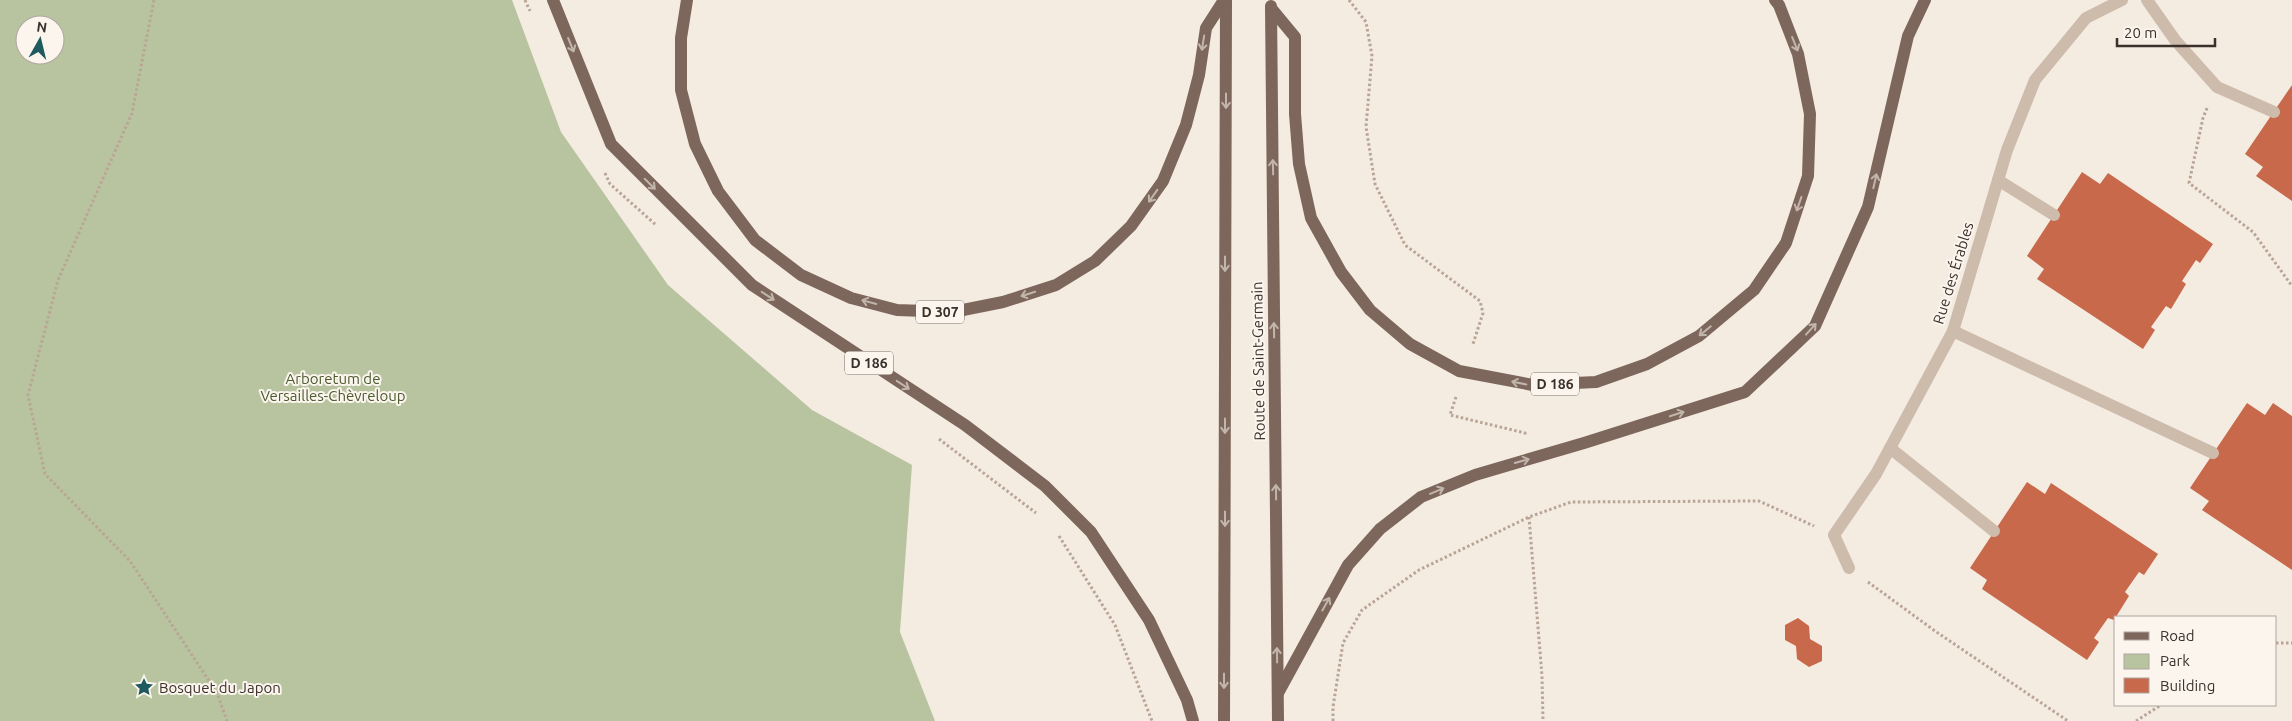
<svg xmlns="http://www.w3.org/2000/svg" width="2292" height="721" font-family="Ubuntu,sans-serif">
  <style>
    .green { fill: #b8c4a0; fill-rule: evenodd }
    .building { fill: #c8694b }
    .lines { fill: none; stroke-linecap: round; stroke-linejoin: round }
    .path { stroke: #b9a596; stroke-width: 3; stroke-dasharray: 2.5 2.5; stroke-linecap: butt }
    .street { stroke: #cdbbac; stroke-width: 12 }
    .primary { stroke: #7d675c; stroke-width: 12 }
    .oneway { stroke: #c2b5ac }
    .labels { text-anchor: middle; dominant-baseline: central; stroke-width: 4; stroke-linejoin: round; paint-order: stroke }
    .shield { fill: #fbf5ee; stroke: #756b66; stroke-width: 1 }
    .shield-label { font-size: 14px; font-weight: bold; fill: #3b302b }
    .street-label { font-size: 15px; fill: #3b302b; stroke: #fbf5ee }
    .park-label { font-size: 15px; fill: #4a5a2e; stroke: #fbf5ee }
    .poi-label { font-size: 15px; fill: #3b302b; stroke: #fbf5ee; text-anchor: start }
  </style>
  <rect width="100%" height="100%" fill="#f4ebe1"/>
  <!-- green -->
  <path class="green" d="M0 0H512L561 132 668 285 812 410 912 465 900 632 935 721H0ZM25 25H55V55H25Z"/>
  <!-- building -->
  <g class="building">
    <polygon points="2292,85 2292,201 2256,176 2263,167 2245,154"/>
    <polygon points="2082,172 2100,184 2108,173 2213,244 2200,263 2196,260 2182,281 2186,284 2171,309 2166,306 2151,327 2155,330 2143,349 2037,279 2044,269 2027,256"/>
    <polygon points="2247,403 2265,415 2273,403 2292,416 2292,570 2202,510 2209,501 2190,488"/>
    <polygon points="2027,482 2045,494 2051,483 2158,554 2144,575 2139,572 2125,592 2129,596 2114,620 2108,618 2094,638 2099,642 2087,660 1982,589 1987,580 1970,568"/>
    <polygon points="1798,618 1809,626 1810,639 1822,646 1822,661 1809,667 1797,659 1796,646 1785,640 1785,625"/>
  </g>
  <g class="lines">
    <!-- path -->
    <g class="path">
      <polyline points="154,0 132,113 58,280 28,395 45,474 130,561 217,693 227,721"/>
      <polyline points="525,0 530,11"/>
      <polyline points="1349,0 1366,22 1372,56 1366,127 1375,184 1405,245 1480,301 1483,313 1473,344"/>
      <polyline points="2207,108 2203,118 2189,183 2253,232 2292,286"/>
      <polyline points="605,173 610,184 656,225"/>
      <polyline points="1456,397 1450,415 1525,433 1525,437"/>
      <polyline points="939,439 1036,513"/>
      <polyline points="1529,517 1542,676 1543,721"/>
      <polyline points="1059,536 1115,625 1152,721"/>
      <polyline points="1868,582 1935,631 2068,721"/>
      <polyline points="2276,643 2292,643"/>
      <polyline points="1333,721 1333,707 1343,643 1362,610 1419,570 1529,517 1571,502 1759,501 1814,526"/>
      <polyline points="2136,721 2161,705"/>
    </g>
    <!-- street -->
    <g class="street">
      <polyline points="2147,0 2175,40 2217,87 2274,112"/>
      <polyline points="1998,180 2054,215"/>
      <polyline points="1953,331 2213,453"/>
      <polyline points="1890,448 1994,531"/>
      <polyline points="1849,568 1834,535 1876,474 1953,331 2007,150 2035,80 2086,18 2122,0"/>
    </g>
    <!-- primary -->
    <g class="primary">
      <polyline points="553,0 611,144 752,285 965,425 1045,486 1091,532 1149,620 1187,700 1193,721"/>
      <polyline points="687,0 681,38 681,90 695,144 718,191 755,240 801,275 851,298 897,310 953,312 1003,302 1056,285 1095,261 1131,226 1163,181 1186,125 1199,75 1206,28 1224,0"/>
      <polyline points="1271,6 1278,721"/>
      <polyline points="1271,8 1295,37 1295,114 1299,164 1311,218 1341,272 1370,310 1410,344 1459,371 1533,385 1596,382 1647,364 1699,336 1754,290 1786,243 1808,176 1810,114 1798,54 1779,5 1775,0"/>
      <polyline points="1278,693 1348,565 1380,529 1421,497 1475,475 1584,443 1745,392 1815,326 1868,207 1908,36 1925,0"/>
      <polyline points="1224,721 1226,0"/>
    </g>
  </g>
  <!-- one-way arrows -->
  <defs><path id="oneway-shaft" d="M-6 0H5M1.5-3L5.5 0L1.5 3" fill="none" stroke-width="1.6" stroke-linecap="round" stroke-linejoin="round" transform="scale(1.25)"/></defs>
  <g class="oneway">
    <use href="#oneway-shaft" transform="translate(1203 43) rotate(99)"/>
    <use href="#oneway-shaft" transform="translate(1795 44) rotate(68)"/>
    <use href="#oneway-shaft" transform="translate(571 45) rotate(68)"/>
    <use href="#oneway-shaft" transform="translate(1226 101) rotate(90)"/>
    <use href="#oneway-shaft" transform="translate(1273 167) rotate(-91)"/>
    <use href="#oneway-shaft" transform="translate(1875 181) rotate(-77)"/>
    <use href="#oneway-shaft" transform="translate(650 184) rotate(45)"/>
    <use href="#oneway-shaft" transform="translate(1153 196) rotate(125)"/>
    <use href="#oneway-shaft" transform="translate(1799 204) rotate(109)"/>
    <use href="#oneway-shaft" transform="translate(1225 264) rotate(90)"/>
    <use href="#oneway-shaft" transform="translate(1028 294) rotate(162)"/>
    <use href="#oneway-shaft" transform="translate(768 296) rotate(33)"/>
    <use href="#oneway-shaft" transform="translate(869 302) rotate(-165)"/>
    <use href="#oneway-shaft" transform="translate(1811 329) rotate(-48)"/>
    <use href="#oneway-shaft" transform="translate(1274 330) rotate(-91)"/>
    <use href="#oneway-shaft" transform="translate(1705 331) rotate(141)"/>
    <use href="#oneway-shaft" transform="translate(1519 383) rotate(-169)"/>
    <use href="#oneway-shaft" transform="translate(903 385) rotate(33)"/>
    <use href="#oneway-shaft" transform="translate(1677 414) rotate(-18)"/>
    <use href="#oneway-shaft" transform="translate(1225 426) rotate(90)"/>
    <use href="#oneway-shaft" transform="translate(1522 461) rotate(-16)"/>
    <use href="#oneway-shaft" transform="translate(1437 491) rotate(-23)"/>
    <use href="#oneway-shaft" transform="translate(1276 492) rotate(-91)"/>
    <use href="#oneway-shaft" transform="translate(1225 519) rotate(90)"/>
    <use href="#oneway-shaft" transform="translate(1326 604) rotate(-61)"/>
    <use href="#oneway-shaft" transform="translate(1277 655) rotate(-91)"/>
    <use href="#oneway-shaft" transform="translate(1224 681) rotate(90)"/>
  </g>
  <!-- icons -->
  <defs>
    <g id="sight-bare" transform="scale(1.5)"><path d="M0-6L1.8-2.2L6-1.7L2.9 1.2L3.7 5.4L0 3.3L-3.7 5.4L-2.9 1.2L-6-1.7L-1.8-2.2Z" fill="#1f5a5e" stroke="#fbf5ee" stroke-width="2.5" paint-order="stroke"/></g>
  </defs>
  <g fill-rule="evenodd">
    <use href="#sight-bare" x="144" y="687"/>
  </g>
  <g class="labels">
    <!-- shield labels -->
    <g class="shield">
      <rect x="916" y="300.5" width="48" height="23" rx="4"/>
      <rect x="845" y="351.5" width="48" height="23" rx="4"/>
      <rect x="1531" y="372.5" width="48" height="23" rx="4"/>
    </g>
    <g class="shield-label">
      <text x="940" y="312">D 307</text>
      <text x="869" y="363">D 186</text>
      <text x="1555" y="384">D 186</text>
    </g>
    <!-- street labels -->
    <g class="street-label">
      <text transform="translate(1953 273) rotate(-73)">Rue des Érables</text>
      <text transform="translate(1258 361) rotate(-91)">Route de Saint-Germain</text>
    </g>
    <!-- park labels -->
    <g class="park-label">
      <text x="333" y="378">Arboretum de<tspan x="333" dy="17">Versailles-Chèvreloup</tspan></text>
    </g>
    <!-- poi labels -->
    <g class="poi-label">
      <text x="159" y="687">Bosquet du Japon</text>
    </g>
  </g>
  <!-- legend -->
  <rect x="2114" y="616" width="162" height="90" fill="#fbf5ee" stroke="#aea6a0"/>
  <rect x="2124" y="632" width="25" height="8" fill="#7d675c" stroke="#aea6a0"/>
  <text x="2160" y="641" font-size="15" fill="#3b302b">Road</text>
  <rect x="2124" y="654" width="25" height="15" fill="#b8c4a0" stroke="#aea6a0"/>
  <text x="2160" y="666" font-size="15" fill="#3b302b">Park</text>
  <rect x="2124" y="678" width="25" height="15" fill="#c8694b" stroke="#aea6a0"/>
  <text x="2160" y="691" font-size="15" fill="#3b302b">Building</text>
  <!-- north arrow -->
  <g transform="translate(40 40) rotate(8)"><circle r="24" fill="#fbf5ee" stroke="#aea6a0"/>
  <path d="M0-4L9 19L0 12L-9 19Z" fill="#1f5a5e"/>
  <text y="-8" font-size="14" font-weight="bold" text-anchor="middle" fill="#3b302b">N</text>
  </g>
  <!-- scale -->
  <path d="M2117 38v8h98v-8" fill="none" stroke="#3b302b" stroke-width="2.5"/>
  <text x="2124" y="38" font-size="15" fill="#3b302b" stroke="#fbf5ee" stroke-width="4" paint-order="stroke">20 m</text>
</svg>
